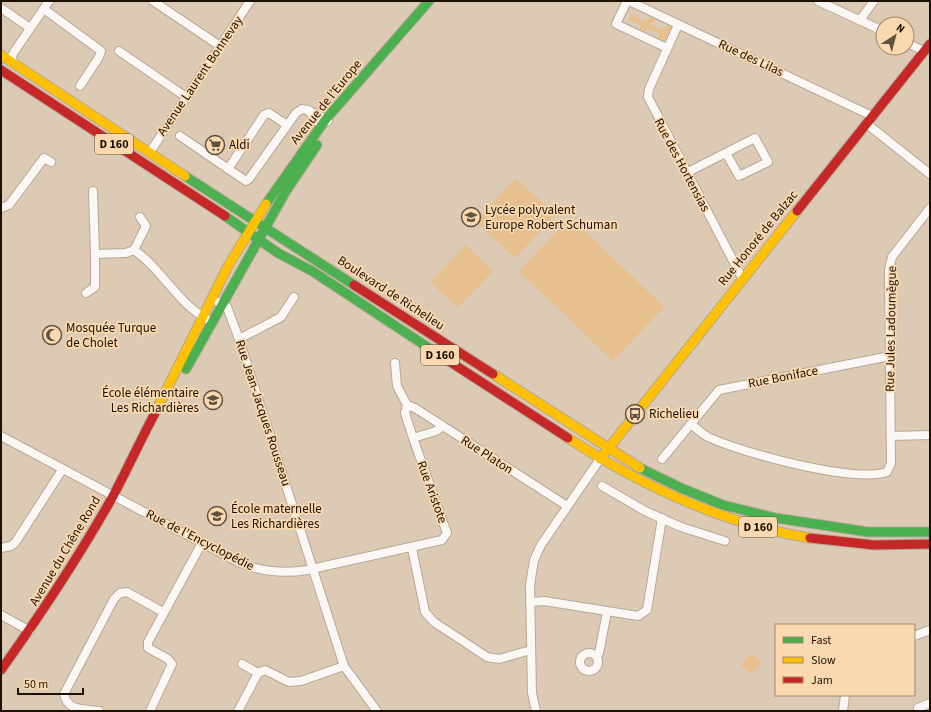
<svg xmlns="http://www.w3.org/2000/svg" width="931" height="712" font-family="'Source Sans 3',sans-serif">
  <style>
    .green { fill: #e7c090 }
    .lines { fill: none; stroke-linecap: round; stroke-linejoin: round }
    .street-casing { stroke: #b7a897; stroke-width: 10 }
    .fast-casing { stroke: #b7a897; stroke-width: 11 }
    .slow-casing { stroke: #b7a897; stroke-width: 11 }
    .jam-casing { stroke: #b7a897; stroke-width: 11 }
    .street { stroke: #faf7f4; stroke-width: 8 }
    .fast { stroke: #4caf50; stroke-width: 9 }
    .slow { stroke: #ffc107; stroke-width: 9 }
    .jam { stroke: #c62828; stroke-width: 9 }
    .labels { text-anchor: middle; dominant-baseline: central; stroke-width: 3.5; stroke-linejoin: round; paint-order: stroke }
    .shield { fill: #fad8b0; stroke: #5f4d37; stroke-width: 1 }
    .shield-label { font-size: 12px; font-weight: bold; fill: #1c1103 }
    .street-label { font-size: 13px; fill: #1c1103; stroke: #fad8b0 }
    .poi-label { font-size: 13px; fill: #1c1103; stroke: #fad8b0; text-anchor: start }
  </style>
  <rect width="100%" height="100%" fill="#dccab4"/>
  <!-- green -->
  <g class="green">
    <polygon points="630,14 644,21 651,17 656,20 650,24 661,29 668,25 672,27 664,43 655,39 661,35 648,29 642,33 636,30 642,26 628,19"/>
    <polygon points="516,178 556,215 515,258 475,221"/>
    <polygon points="570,217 664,307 613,361 519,272"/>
    <polygon points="466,245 493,271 458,308 430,282"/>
    <polygon points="752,653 762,663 751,674 741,665"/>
  </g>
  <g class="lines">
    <!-- street casing -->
    <g class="street-casing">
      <g id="street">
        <polyline points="153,1 220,46"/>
        <polyline points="627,1 616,24 667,48"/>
        <polyline points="629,1 872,116"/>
        <polyline points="818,1 883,31"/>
        <polyline points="1,8 30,28"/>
        <polyline points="44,9 101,51 99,57 80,86"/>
        <polyline points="860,20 874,1"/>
        <polyline points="678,25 649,89 648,97 742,278"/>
        <polyline points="907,43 924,51"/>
        <polyline points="119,51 186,97"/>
        <polyline points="13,63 12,56 14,52 49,1"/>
        <polyline points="867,124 930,174"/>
        <polyline points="321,126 308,110 326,119 328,121"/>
        <polyline points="180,136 246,181 249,179 296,113 302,109 308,110"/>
        <polyline points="150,152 250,1"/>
        <polyline points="228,169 264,115 269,113 287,125"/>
        <polyline points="686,173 755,138 768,162 739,176 726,153"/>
        <polyline points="93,191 95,254 126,253 134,250"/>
        <polyline points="1,208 9,205 44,158 51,162"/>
        <path d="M140 217 146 226 134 250C162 269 178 304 207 319"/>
        <polyline points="86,293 95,287 95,254"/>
        <polyline points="218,302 227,307 239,339 344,666 377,711"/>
        <polyline points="239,339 281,317 294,297"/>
        <polyline points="407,405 415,408 567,506"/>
        <path d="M691 424C696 428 702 434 708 437 742 453 853 483 887 472L891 463 889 269 892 257 930 208"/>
        <path d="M1 436 238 562C261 572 283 574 307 570L442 540 447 533 413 438 405 413 407 405 397 386 395 363"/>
        <polyline points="891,436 930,435"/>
        <polyline points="413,438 436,431 443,426"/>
        <polyline points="662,459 719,390 890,356"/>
        <polyline points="602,486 645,511 681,527 725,541"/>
        <polyline points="1,548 11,546 15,543 62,470"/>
        <polyline points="412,548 425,612 434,622 487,657 499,659 531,650"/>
        <polyline points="530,602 544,601 638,616 647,610 662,518"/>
        <polyline points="1,615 30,631"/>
        <polyline points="914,636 930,630"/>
        <circle cx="589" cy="662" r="9"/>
        <polyline points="596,656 599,653 607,612"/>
        <polyline points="242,664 258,673 265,670 289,682 301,681 344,666"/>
        <polyline points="918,708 930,703"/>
        <path d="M99 711C84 709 67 711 64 694L114 599 120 593 127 592 163 612"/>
        <polyline points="150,711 172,664 168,659 148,648 148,642 202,543"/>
        <polyline points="238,711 258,673"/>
        <polyline points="536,711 532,693 530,585 534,560 541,545 600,459"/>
        <polyline points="843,711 845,695"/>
      </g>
    </g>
    <!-- fast casing -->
    <g class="fast-casing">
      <g id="fast">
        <polyline points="185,176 354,285"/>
        <polyline points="266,204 326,119 429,1"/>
        <polyline points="225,216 278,253 312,271 441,356"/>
        <polyline points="186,369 286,191 317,145"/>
        <polyline points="640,468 681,488 723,505 776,518 868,532 930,532"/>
      </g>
    </g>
    <!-- slow casing -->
    <g class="slow-casing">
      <g id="slow">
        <polyline points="1,55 185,176"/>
        <polyline points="493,374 640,468"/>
        <polyline points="155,413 228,266 266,204"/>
        <path d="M568 438C642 486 722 524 810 538"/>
        <polyline points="600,459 797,211"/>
      </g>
    </g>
    <!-- jam casing -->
    <g class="jam-casing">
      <g id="jam">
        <polyline points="1,70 225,216"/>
        <polyline points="797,211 930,44"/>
        <polyline points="354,285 493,374"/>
        <polyline points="441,356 568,438"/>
        <polyline points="810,538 874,545 930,544"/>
        <path d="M1 670C41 614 78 558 112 498 127 470 140 441 155 413"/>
      </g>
    </g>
    <!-- street -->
    <use href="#street" class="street"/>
    <!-- fast -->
    <use href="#fast" class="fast"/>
    <!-- slow -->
    <use href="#slow" class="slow"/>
    <!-- jam -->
    <use href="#jam" class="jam"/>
  </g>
  <!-- icons -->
  <defs>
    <g id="supermarket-ring" transform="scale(1)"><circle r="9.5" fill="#fad8b0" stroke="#5f5241" stroke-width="1.5"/><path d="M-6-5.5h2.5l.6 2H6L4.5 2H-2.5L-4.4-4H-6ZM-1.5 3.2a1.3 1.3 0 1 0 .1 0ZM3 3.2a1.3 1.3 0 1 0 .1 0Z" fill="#5f5241"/></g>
    <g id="school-ring" transform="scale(1)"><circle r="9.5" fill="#fad8b0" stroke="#5f5241" stroke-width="1.5"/><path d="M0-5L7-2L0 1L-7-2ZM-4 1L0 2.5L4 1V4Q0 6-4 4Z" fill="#5f5241"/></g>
    <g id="mosque-ring" transform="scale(1)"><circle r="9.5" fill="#fad8b0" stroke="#5f5241" stroke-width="1.5"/><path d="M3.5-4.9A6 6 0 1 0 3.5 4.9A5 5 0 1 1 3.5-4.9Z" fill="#5f5241"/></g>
    <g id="bus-ring" transform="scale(1)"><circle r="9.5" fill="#fad8b0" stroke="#5f5241" stroke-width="1.5"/><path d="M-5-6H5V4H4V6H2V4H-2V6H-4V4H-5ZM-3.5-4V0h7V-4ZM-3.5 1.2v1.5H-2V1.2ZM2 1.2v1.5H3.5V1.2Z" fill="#5f5241"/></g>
  </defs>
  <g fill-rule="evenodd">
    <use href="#supermarket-ring" x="215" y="145"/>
    <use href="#school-ring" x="471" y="217"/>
    <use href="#mosque-ring" x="52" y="335"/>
    <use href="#school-ring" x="213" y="400"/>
    <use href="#bus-ring" x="635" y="414"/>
    <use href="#school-ring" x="217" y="516"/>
  </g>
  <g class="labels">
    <!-- shield labels -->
    <g class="shield">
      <rect x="95" y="134" width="38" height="20" rx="3"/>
      <rect x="421" y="345" width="38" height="20" rx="3"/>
      <rect x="739" y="517" width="38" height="20" rx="3"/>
    </g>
    <g class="shield-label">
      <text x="114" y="144">D 160</text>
      <text x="440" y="355">D 160</text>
      <text x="758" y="527">D 160</text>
    </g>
    <!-- street labels -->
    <g class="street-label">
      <text transform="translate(751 58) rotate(25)">Rue des Lilas</text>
      <text transform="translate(200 76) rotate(-56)">Avenue Laurent Bonnevay</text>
      <text transform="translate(326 102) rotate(-51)">Avenue de l’Europe</text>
      <text transform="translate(682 165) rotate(62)">Rue des Hortensias</text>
      <text transform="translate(758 238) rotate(-51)">Rue Honoré de Balzac</text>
      <text transform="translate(391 293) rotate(33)">Boulevard de Richelieu</text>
      <text transform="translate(891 329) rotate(-89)">Rue Jules Ladoumègue</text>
      <text transform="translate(783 377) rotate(-11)">Rue Boniface</text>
      <text transform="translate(263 413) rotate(72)">Rue Jean-Jacques Rousseau</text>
      <text transform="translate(487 455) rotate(33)">Rue Platon</text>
      <text transform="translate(432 492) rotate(70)">Rue Aristote</text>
      <text transform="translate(200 540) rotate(27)">Rue de l’Encyclopédie</text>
      <text transform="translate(65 551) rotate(-59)">Avenue du Chêne Rond</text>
    </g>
    <!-- poi labels -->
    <g class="poi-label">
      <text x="229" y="145">Aldi</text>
      <text x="485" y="210">Lycée polyvalent<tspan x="485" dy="15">Europe Robert Schuman</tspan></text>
      <text x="66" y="328">Mosquée Turque<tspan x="66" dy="15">de Cholet</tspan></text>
      <text x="199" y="393" text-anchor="end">École élémentaire<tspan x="199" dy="15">Les Richardières</tspan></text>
      <text x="649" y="414">Richelieu</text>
      <text x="231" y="509">École maternelle<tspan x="231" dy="15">Les Richardières</tspan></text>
    </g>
  </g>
  <!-- border -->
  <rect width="931" height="712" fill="none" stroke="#1c1103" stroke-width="4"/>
  <!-- legend -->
  <rect x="775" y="624" width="140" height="72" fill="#fad8b0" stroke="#a1886b"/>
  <rect x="783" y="637" width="20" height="6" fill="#4caf50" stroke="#a1886b"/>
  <text x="811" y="644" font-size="12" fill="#1c1103">Fast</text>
  <rect x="783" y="657" width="20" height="6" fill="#ffc107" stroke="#a1886b"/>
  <text x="811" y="664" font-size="12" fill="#1c1103">Slow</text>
  <rect x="783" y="677" width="20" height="6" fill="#c62828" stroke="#a1886b"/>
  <text x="811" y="684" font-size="12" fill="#1c1103">Jam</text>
  <!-- north arrow -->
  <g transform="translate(895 36) rotate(36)"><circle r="19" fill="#fad8b0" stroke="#a1886b"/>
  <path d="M0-3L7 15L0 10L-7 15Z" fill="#5f5241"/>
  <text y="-6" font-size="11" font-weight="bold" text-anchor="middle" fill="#1c1103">N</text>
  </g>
  <!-- scale -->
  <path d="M18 688v6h65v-6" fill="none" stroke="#1c1103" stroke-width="2"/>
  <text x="24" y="688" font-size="12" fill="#1c1103" stroke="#fad8b0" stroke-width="3" paint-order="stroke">50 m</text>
</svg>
